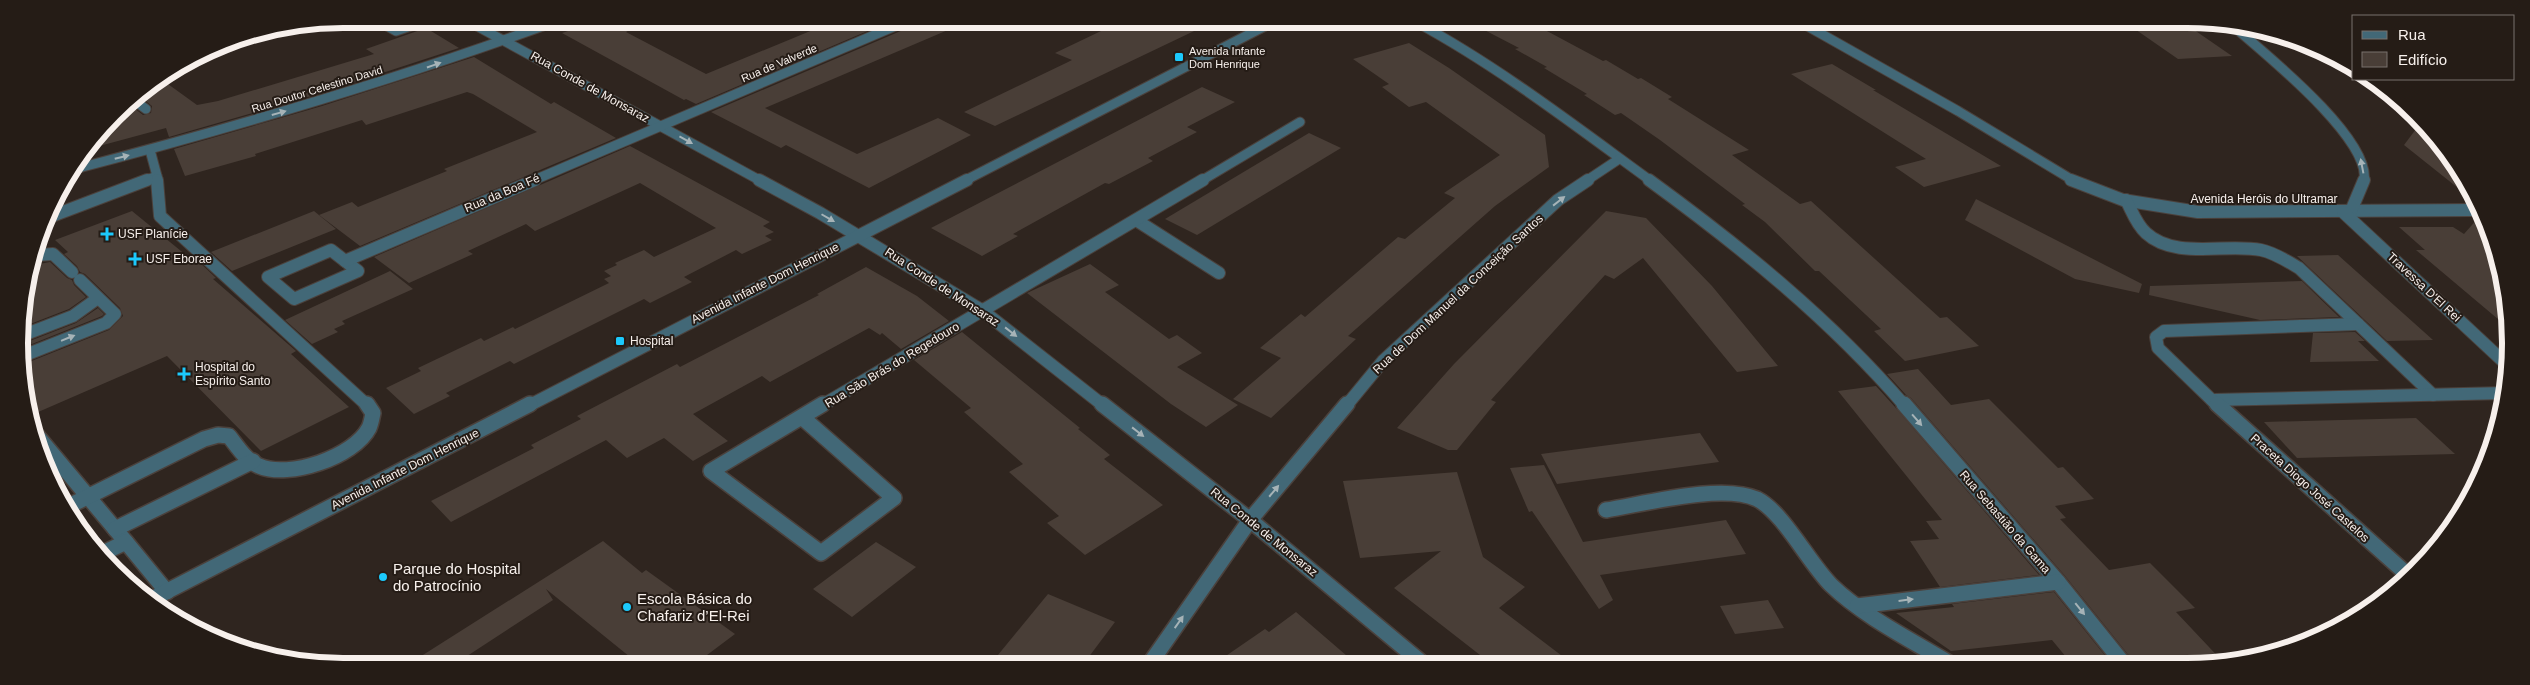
<svg xmlns="http://www.w3.org/2000/svg" width="2530" height="685" font-family="Helvetica,sans-serif">
  <style>
    .building { fill: #493e37 }
    .lines { fill: none; stroke-linecap: round; stroke-linejoin: round }
    .minor-far2-casing { stroke: #4b413c; stroke-width: 11 }
    .minor-far1-casing { stroke: #4b413c; stroke-width: 14 }
    .minor-casing { stroke: #4b413c; stroke-width: 18 }
    .minor-far2 { stroke: #426877; stroke-width: 9 }
    .minor-far1 { stroke: #426877; stroke-width: 12 }
    .minor { stroke: #426877; stroke-width: 15 }
    .oneway { fill: #a6b3b7 }
    .poi-dot { fill: #1cc9fc; stroke: #251c16; stroke-width: 2 }
    .labels { text-anchor: middle; dominant-baseline: central; stroke-width: 4; stroke-linejoin: round; paint-order: stroke }
    .far-poi-label { font-size: 11px; fill: #f7f0ec; stroke: #251c16; text-anchor: start }
    .far-street-label { font-size: 11px; fill: #f7f0ec; stroke: #251c16 }
    .street-label { font-size: 12px; fill: #f7f0ec; stroke: #251c16 }
    .poi-label { font-size: 12px; fill: #f7f0ec; stroke: #251c16; text-anchor: start }
    .near-poi-label { font-size: 15px; fill: #f7f0ec; stroke: #251c16; text-anchor: start }
    .rim { fill: none; stroke: #f7f0ec; stroke-width: 6 }
  </style>
  <rect width="100%" height="100%" fill="#2f251f"/>
  <!-- building -->
  <g class="building">
    <polygon points="601,20 647,20 626,32 706,74 837,20 891,21 696,104 686,99 684,100 562,33"/>
    <polygon points="913,21 969,21 765,108 857,154 938,118 971,135 869,188 786,145 781,148 711,112 910,27"/>
    <polygon points="1122,21 1213,22 995,126 964,112 1066,63 1072,60 1055,53"/>
    <polygon points="1469,22 1532,23 1603,61 1606,60 1638,79 1641,78 1672,97 1668,99 1749,150 1732,155 1800,204 1811,201 1940,318 1947,317 1979,346 1905,361 1874,331 1881,329 1819,271 1815,271 1765,222 1742,205 1745,204 1660,140 1621,113 1615,115 1584,95 1587,94 1544,68 1547,67 1515,49 1519,48"/>
    <polygon points="2129,25 2187,25 2232,56 2178,59"/>
    <polygon points="426,28 459,48 318,94 169,137 166,128 92,148 126,102 143,115 151,113 152,106 137,94 161,79 197,105 218,101 374,54 366,49"/>
    <polygon points="1409,43 1449,68 1545,135 1549,167 1495,206 1348,336 1356,339 1271,418 1233,399 1281,358 1260,348 1301,314 1305,317 1398,237 1405,239 1455,198 1444,193 1500,155 1426,102 1409,107 1382,87 1389,84 1353,59"/>
    <polygon points="474,57 551,104 554,102 616,138 360,246 319,215 352,202 358,207 447,171 444,169 537,132 473,94 467,92 366,125 362,120 255,154 256,156 185,176 174,149 322,106"/>
    <polygon points="1832,64 1876,90 1873,90 2001,166 1924,187 1895,167 1926,159 1791,74"/>
    <polygon points="1202,87 1235,102 1187,127 1197,132 1148,158 1153,161 1109,184 1105,183 1013,234 1018,236 982,256 931,228"/>
    <polygon points="2419,125 2457,162 2469,194 2468,196 2404,145"/>
    <polygon points="1309,133 1341,148 1197,235 1165,219"/>
    <polygon points="630,146 770,222 763,226 774,232 765,236 772,240 742,254 736,250 684,277 692,282 650,303 644,299 514,364 510,361 446,393 450,396 414,414 386,388 421,371 418,368 481,338 484,341 513,327 515,329 609,283 604,279 611,276 604,271 617,265 615,263 644,250 654,257 716,228 640,183 535,231 526,224 468,251 473,254 409,283 374,257"/>
    <polygon points="1976,199 2142,284 2139,293 2075,279 1965,220"/>
    <polygon points="132,211 192,260 195,258 216,278 213,279 296,351 291,354 349,407 261,451 167,356 29,416 24,364 109,330 123,316 120,308 85,274 80,272 77,266 64,254 68,252 55,240"/>
    <polygon points="314,211 336,229 232,271 211,252"/>
    <polygon points="1606,211 1646,218 1712,286 1778,366 1737,372 1643,258 1614,279 1605,275 1491,400 1496,402 1457,450 1448,450 1397,428 1454,364"/>
    <polygon points="2479,217 2505,279 2505,325 2416,250 2425,250 2399,227 2453,227 2464,234"/>
    <polygon points="2338,255 2433,340 2387,341 2297,256"/>
    <polygon points="50,262 67,278 72,280 74,285 86,297 69,309 20,328 19,321 34,265"/>
    <polygon points="1090,264 1119,285 1105,292 1169,339 1177,335 1202,353 1177,367 1238,405 1206,427 1171,404 1027,293"/>
    <polygon points="866,267 917,296 949,321 901,349 882,333 880,335 869,328 770,382 762,376 693,414 728,441 693,461 664,438 627,458 606,440 451,522 431,501 534,448 531,445 581,419 577,416 677,364 680,367 819,295 817,294"/>
    <polygon points="390,271 413,289 342,321 345,324 334,329 338,332 312,344 285,320"/>
    <polygon points="2302,281 2339,317 2260,320 2149,295 2150,286"/>
    <polygon points="98,308 104,314 102,316 22,348 22,344 76,323"/>
    <polygon points="962,332 1080,428 1078,429 1110,455 1104,459 1163,505 1085,555 1047,523 1059,516 1009,472 1023,464 964,412 971,408 914,360"/>
    <polygon points="2355,332 2365,341 2358,341 2379,361 2310,362 2313,333"/>
    <polygon points="1918,369 1951,405 1989,399 2058,468 2063,467 2094,499 2055,506 2066,518 2060,519 2109,570 2150,563 2195,608 2176,612 2225,664 2132,663 2130,657 2065,576 1911,398 1906,395 1887,374"/>
    <polygon points="1876,386 1895,407 2039,575 1940,587 1910,541 1939,539 1926,521 1942,520 1838,391"/>
    <polygon points="2416,418 2455,454 2297,458 2264,422"/>
    <polygon points="1700,433 1719,462 1557,484 1541,454"/>
    <polygon points="1544,465 1583,542 1726,520 1746,554 1600,575 1613,600 1599,609 1532,511 1529,512 1510,468"/>
    <polygon points="1457,472 1483,557 1525,587 1499,608 1570,662 1489,662 1394,588 1441,551 1360,558 1343,481"/>
    <polygon points="603,541 642,573 646,570 735,634 699,661 635,661 546,589 553,600 461,660 415,660"/>
    <polygon points="876,542 916,567 852,617 813,589"/>
    <polygon points="2054,592 2111,663 2071,663 2052,640 1951,651 1896,613 1954,607 1952,604"/>
    <polygon points="1048,594 1115,622 1085,662 993,661"/>
    <polygon points="1768,600 1784,628 1735,634 1720,606"/>
    <polygon points="1296,612 1354,662 1217,662 1265,629 1269,632"/>
  </g>
  <g class="lines">
    <!-- minor-far2 casing -->
    <g class="minor-far2-casing">
      <g id="minor-far2">
        <polyline points="374,19 396,31 431,19"/>
        <polyline points="464,19 761,181"/>
        <path d="M1416 22C1499 67 1574 125 1651 181"/>
        <polyline points="1802,23 1958,111 2074,181"/>
        <path d="M2232 25C2263 52 2372 139 2364 181"/>
        <polyline points="131,98 146,109"/>
        <path d="M75 169C240 126 402 78 562 19"/>
        <polyline points="157,176 157,181"/>
        <polyline points="144,181 157,176 150,150"/>
        <polyline points="532,181 907,21"/>
        <polyline points="964,181 1273,22"/>
        <polyline points="1201,181 1300,122"/>
        <polyline points="1586,181 1619,159"/>
      </g>
    </g>
    <!-- minor-far1 casing -->
    <g class="minor-far1-casing">
      <g id="minor-far1">
        <polyline points="157,180 160,216 368,406"/>
        <polyline points="759,180 820,213 983,311 1104,406"/>
        <path d="M1649 180C1741 247 1830 319 1905 406"/>
        <polyline points="2071,180 2123,200 2198,212 2476,210"/>
        <path d="M2126 200C2132 211 2136 224 2146 233 2175 260 2226 243 2261 250 2275 253 2287 261 2299 268L2433 395"/>
        <polyline points="2351,211 2364,180"/>
        <polyline points="2343,212 2505,363"/>
        <polyline points="47,218 147,180"/>
        <polyline points="1136,220 1219,273"/>
        <polygon points="331,250 358,271 294,299 268,277"/>
        <polyline points="37,255 53,254 72,272"/>
        <polyline points="345,261 535,180"/>
        <polyline points="21,336 73,316 98,298"/>
        <polyline points="23,356 106,323 115,314 80,280"/>
        <polyline points="2212,400 2505,393"/>
        <polyline points="528,406 967,180"/>
        <polyline points="821,406 1203,180"/>
        <polyline points="1346,406 1383,361 1558,200 1588,180"/>
        <polyline points="2218,406 2158,348 2156,337 2164,331 2358,324"/>
      </g>
    </g>
    <!-- minor casing -->
    <g class="minor-casing">
      <g id="minor">
        <polyline points="1102,404 1250,520 1421,662"/>
        <polyline points="1904,404 2058,582 2123,663"/>
        <polyline points="2217,404 2409,576"/>
        <polyline points="803,418 894,498 821,553 711,471 823,404"/>
        <polyline points="34,432 126,542"/>
        <path d="M69 506 204 439 218 435 229 436C237 446 246 461 259 466 289 479 354 457 369 428 371 424 372 418 373 413L367 404"/>
        <path d="M1606 510C1644 504 1722 483 1757 499 1783 512 1809 563 1831 585 1863 616 1911 640 1949 663"/>
        <polyline points="115,529 253,461"/>
        <polyline points="101,554 126,542 167,592"/>
        <polyline points="150,600 530,404"/>
        <polyline points="1857,606 2058,582"/>
        <polyline points="1151,662 1250,520 1347,404"/>
      </g>
    </g>
    <!-- minor-far2 -->
    <use href="#minor-far2" class="minor-far2"/>
    <!-- minor-far1 -->
    <use href="#minor-far1" class="minor-far1"/>
    <!-- minor -->
    <use href="#minor" class="minor"/>
  </g>
  <!-- one-way arrows -->
  <defs><path id="oneway-solid" d="M-6-.8H1V-3.2L6.5 0L1 3.2V.8H-6Z" transform="scale(1.25)"/></defs>
  <g class="oneway">
    <use href="#oneway-solid" transform="translate(434 65) rotate(-19)"/>
    <use href="#oneway-solid" transform="translate(279 113) rotate(-16)"/>
    <use href="#oneway-solid" transform="translate(686 140) rotate(29)"/>
    <use href="#oneway-solid" transform="translate(122 157) rotate(-14)"/>
    <use href="#oneway-solid" transform="translate(2362 166) rotate(-101)"/>
    <use href="#oneway-solid" transform="translate(1559 201) rotate(-38)"/>
    <use href="#oneway-solid" transform="translate(828 218) rotate(30)"/>
    <use href="#oneway-solid" transform="translate(1011 332) rotate(38)"/>
    <use href="#oneway-solid" transform="translate(68 338) rotate(-22)"/>
    <use href="#oneway-solid" transform="translate(1917 420) rotate(49)"/>
    <use href="#oneway-solid" transform="translate(1138 432) rotate(38)"/>
    <use href="#oneway-solid" transform="translate(1274 491) rotate(-50)"/>
    <use href="#oneway-solid" transform="translate(1906 600) rotate(-7)"/>
    <use href="#oneway-solid" transform="translate(2080 609) rotate(51)"/>
    <use href="#oneway-solid" transform="translate(1179 622) rotate(-55)"/>
  </g>
  <!-- markers -->
  <g class="poi-dot">
    <rect x="1174" y="52" width="10" height="10" rx="2.5"/>
    <path d="M104.5 226.5h5v5h5v5h-5v5h-5v-5h-5v-5h5z"/>
    <path d="M132.5 251.5h5v5h5v5h-5v5h-5v-5h-5v-5h5z"/>
    <rect x="615" y="336" width="10" height="10" rx="2.5"/>
    <path d="M181.5 366.5h5v5h5v5h-5v5h-5v-5h-5v-5h5z"/>
    <circle cx="383" cy="577" r="5"/>
    <circle cx="627" cy="607" r="5"/>
  </g>
  <g class="labels">
    <!-- far-poi labels -->
    <g class="far-poi-label">
      <text x="1189" y="51">Avenida Infante<tspan x="1189" dy="13">Dom Henrique</tspan></text>
    </g>
    <!-- far-street labels -->
    <g class="far-street-label">
      <text transform="translate(779 63) rotate(-23)">Rua de Valverde</text>
      <text transform="translate(317 89) rotate(-17)">Rua Doutor Celestino David</text>
    </g>
    <!-- street labels -->
    <g class="street-label">
      <text transform="translate(590 87) rotate(29)">Rua Conde de Monsaraz</text>
      <text transform="translate(502 193) rotate(-23)">Rua da Boa Fé</text>
      <text x="2264" y="199">Avenida Heróis do Ultramar</text>
      <text transform="translate(765 283) rotate(-27)">Avenida Infante Dom Henrique</text>
      <text transform="translate(942 287) rotate(33)">Rua Conde de Monsaraz</text>
      <text transform="translate(2424 287) rotate(43)">Travessa D'El Rei</text>
      <text transform="translate(1458 294) rotate(-43)">Rua de Dom Manuel da Conceição Santos</text>
      <text transform="translate(892 365) rotate(-31)">Rua São Brás do Regedouro</text>
      <text transform="translate(405 469) rotate(-27)">Avenida Infante Dom Henrique</text>
      <text transform="translate(2310 488) rotate(42)">Praceta Diogo José Castelos</text>
      <text transform="translate(2005 522) rotate(49)">Rua Sebastião da Gama</text>
      <text transform="translate(1264 532) rotate(39)">Rua Conde de Monsaraz</text>
    </g>
    <!-- poi labels -->
    <g class="poi-label">
      <text x="118" y="234">USF Planície</text>
      <text x="146" y="259">USF Eborae</text>
      <text x="630" y="341">Hospital</text>
      <text x="195" y="367">Hospital do<tspan x="195" dy="14">Espírito Santo</tspan></text>
    </g>
    <!-- near-poi labels -->
    <g class="near-poi-label">
      <text x="393" y="568">Parque do Hospital<tspan x="393" dy="17">do Patrocínio</tspan></text>
      <text x="637" y="598">Escola Básica do<tspan x="637" dy="17">Chafariz d’El-Rei</tspan></text>
    </g>
  </g>
  <!-- crop -->
  <path d="M0 0H2530V685H0ZM343 28H2187A315 315 0 0 1 2502 343V343A315 315 0 0 1 2187 658H343A315 315 0 0 1 28 343V343A315 315 0 0 1 343 28Z" fill="#251c16" fill-rule="evenodd"/>
  <path class="rim" d="M343 28H2187A315 315 0 0 1 2502 343V343A315 315 0 0 1 2187 658H343A315 315 0 0 1 28 343V343A315 315 0 0 1 343 28Z"/>
  <!-- legend -->
  <rect x="2352" y="15" width="162" height="65" fill="#251c16" stroke="#79716c"/>
  <rect x="2362" y="31" width="25" height="8" fill="#426877" stroke="#79716c"/>
  <text x="2398" y="40" font-size="15" fill="#f7f0ec">Rua</text>
  <rect x="2362" y="52" width="25" height="15" fill="#493e37" stroke="#79716c"/>
  <text x="2398" y="65" font-size="15" fill="#f7f0ec">Edifício</text>
</svg>
